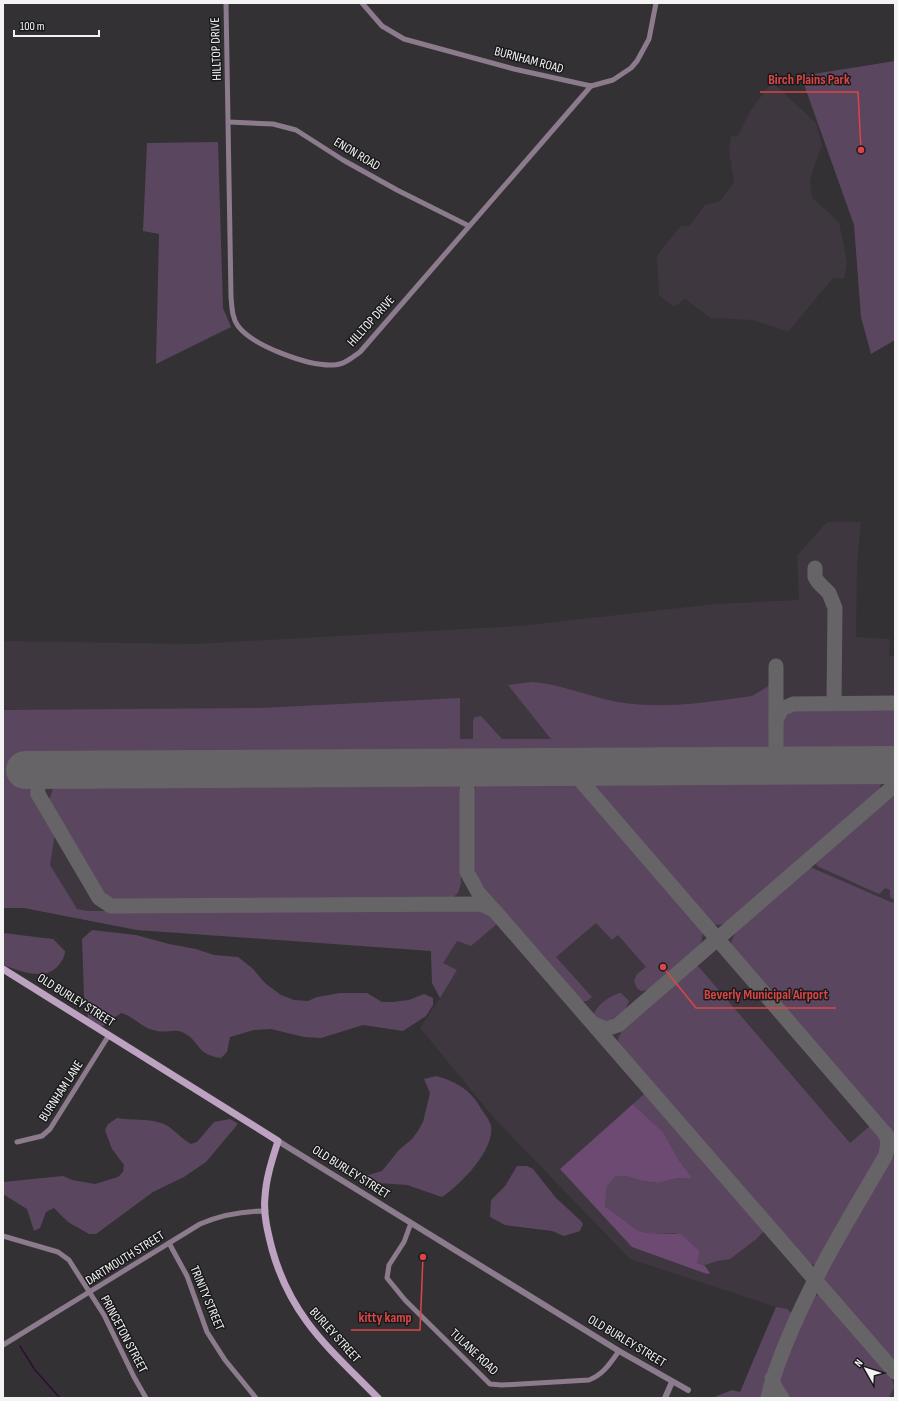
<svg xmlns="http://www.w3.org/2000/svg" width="898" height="1401" font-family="'Sofia Sans Condensed',sans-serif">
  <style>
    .built { fill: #3e373f }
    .green { fill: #5b465f }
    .forest { fill: #6c4a71 }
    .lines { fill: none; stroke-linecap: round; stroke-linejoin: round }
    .stream { stroke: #2d0e32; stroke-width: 1.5 }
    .taxiway { stroke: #666466; stroke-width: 15 }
    .runway { stroke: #666466; stroke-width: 38 }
    .minor { stroke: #8b7b8d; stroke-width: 5 }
    .tertiary { stroke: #8b7b8d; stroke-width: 6 }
    .secondary { stroke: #bda3c1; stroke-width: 7 }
    .labels { text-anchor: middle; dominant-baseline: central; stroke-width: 3; stroke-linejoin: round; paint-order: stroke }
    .street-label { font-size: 13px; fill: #f4f3f4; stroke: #1a191b }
    .leader { fill: none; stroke: #da4647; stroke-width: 1.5 }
    .callout-dot { fill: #da4647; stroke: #1a191b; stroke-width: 1.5 }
    .callout-label { font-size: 14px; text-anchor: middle; font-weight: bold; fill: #da4647; stroke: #1a191b; stroke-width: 3; stroke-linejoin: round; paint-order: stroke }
  </style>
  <rect width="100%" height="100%" fill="#333134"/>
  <!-- built -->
  <g class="built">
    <polygon points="772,82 816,123 822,145 812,173 810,182 812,197 839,222 847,262 844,279 833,278 788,332 753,320 711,318 685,299 674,307 659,295 657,255 681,226 689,226 705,205 720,201 734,182 729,150 731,135 737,137 751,110"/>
    <polygon points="827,522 861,522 857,564 856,637 890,639 889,656 895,656 895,1398 738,1398 776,1307 630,1259 495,1119 420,1028 440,998 432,983 431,951 137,930 24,908 3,908 3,641 193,644 519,626 715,604 799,600 797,556"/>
  </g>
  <!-- green -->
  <g class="green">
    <polygon points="895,61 895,340 871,354 861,317 854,225 801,76"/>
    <polygon points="218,142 223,308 231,327 156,364 159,234 143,231 147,143"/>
    <path d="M532 682C562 684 589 697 618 702 661 709 703 703 745 697L752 696 770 685 771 742 767 748 758 753 25 758 26 784 55 834 50 865 77 909 88 911 481 909 488 912 498 923 471 946 457 941 443 963 457 970 440 998 432 983 431 951 137 930 24 908H3V710L262 708 460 698V739H473V720L475 717 481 716 502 739H551L508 685Z"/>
    <path d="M895 708V752L794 753 783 745C781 729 780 715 798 709Z"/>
    <path d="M876 779 881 784 879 790 726 923C719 926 712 925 707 921L595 791 593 786 594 783 598 780Z"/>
    <polygon points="568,780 579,787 703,932 701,945 648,990 641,991 637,988 634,981 637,974 646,967 618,935 612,940 596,923 556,957 592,997 587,1001 581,1001 478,880 473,864 473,792 477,784 483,781"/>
    <polygon points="451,781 459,787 460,794 461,883 458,893 451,899 113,901 105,896 49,800 53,789 60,784"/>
    <polygon points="895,794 895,1138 734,952 731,942 737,930 810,867 893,903 894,900 890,897 890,890 885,888 879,894 817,866 816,863"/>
    <path d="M92 930 136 935 169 944 196 949 214 955 238 957 252 968 265 983 281 995 294 1000 308 1001 317 997 340 993H367L382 1002H392L409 1000 424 994 433 998V1005L426 1016 403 1031 363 1025 321 1038 304 1037 271 1029 254 1030 230 1037 227 1052 221 1058C195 1054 202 1043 184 1033 176 1028 165 1033 157 1031 142 1029 134 1016 121 1013L103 1026 90 1028 87 1022 88 1014 84 996 82 939Z"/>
    <path d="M3 933 53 939 65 951C65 957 62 960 59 965 45 982 21 971 3 965Z"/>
    <path d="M696 966H698L850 1143 871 1125C880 1135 887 1143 880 1156L819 1261 815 1265 807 1262 619 1045 618 1039 622 1030Z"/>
    <path d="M621 993 629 1001 625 1010 608 1023 597 1020 594 1015C595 1006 612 994 621 993Z"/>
    <path d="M436 1076C455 1081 471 1090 480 1107 484 1114 489 1118 491 1126 495 1150 460 1185 442 1197L407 1185 363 1182 365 1176 382 1171 399 1150 412 1139 418 1131 423 1122 430 1093 424 1079Z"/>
    <polygon points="645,1093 765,1230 755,1240 730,1259 717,1261 702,1266 697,1263 700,1252 675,1233 647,1233 637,1230 605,1206 607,1186 616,1176 626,1176 642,1181 659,1183 678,1178 691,1177 678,1159 664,1133 633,1104"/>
    <path d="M117 1118C132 1121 147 1118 161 1123 172 1126 181 1139 191 1144L197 1142 214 1122 230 1119 237 1123V1125L206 1162 184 1177 153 1192 96 1234H89L68 1222 54 1208 46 1212 40 1228 34 1231 27 1209 3 1194V1182L63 1176 72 1180 95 1184 118 1177 123 1172 124 1165 112 1149 105 1130 108 1124Z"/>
    <polygon points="893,1158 895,1158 895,1359 888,1357 829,1289 823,1278 827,1266 888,1161"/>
    <polygon points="517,1166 527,1166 533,1169 556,1198 581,1221 583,1224 580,1231 564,1236 552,1231 505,1225 490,1217 491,1200 505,1186"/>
    <path d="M818 1295 824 1298 891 1375 894 1387 889 1398H786C778 1387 774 1385 779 1371L807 1305 812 1297Z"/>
    <polygon points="776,1307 787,1309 792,1314 768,1373 763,1398 712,1398 732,1390 740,1392"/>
  </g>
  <!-- forest -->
  <polygon class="forest" points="633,1104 664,1133 678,1159 692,1178 678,1178 659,1183 642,1181 626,1176 616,1176 607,1186 605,1206 637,1230 647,1233 681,1234 698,1250 700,1252 697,1263 705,1266 710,1273 707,1274 632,1247 560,1169"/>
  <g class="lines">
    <!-- stream -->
    <polyline class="stream" points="20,1346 35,1370 60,1398"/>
    <!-- taxiway -->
    <g class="taxiway">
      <polyline points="815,568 815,577 818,582 829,593 835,608 834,703"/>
      <polyline points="776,720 782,709 793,704 895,703"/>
      <polyline points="776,753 780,761 788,766"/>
      <polyline points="882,765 892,770 895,776"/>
      <polyline points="765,766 774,759 776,753 776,666"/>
      <polyline points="569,767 895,1145"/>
      <polyline points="467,768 467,872 478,892 492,908"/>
      <polyline points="49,771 37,782 38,794 99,898 111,906 481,904 494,910 895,1372"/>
      <polyline points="594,1024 606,1029 618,1025 895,785"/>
      <polyline points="772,1378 775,1387 782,1398"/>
      <path d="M768 1398C773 1374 782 1352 792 1329 818 1268 853 1212 886 1155L888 1142 885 1133"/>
    </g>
    <!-- runway -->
    <polyline class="runway" points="25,770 895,765"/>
    <!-- minor -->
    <g class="minor">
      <path d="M226 3 231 297C232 307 232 318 238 326 253 346 308 366 333 365 343 365 352 358 360 352L591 86"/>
      <polyline points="362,3 382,26 404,39 514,69 591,86 613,80 631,68 637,61 649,39 656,3"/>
      <polyline points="229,122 273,124 296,130 343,160 397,190 469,226"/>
      <polyline points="17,1142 42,1136 50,1129 109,1035"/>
      <path d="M411 1223 404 1242 389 1265 387 1278 405 1300 490 1384 502 1385 589 1380C604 1374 610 1363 619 1351"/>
      <polyline points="3,1236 58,1252 69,1260 104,1315 134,1377 146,1398"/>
      <polyline points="169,1243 187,1276 207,1332 225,1360 256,1398"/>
      <path d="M3 1345 200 1224C221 1215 243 1211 266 1211"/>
    </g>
    <!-- tertiary -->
    <g class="tertiary">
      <polyline points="278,1141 619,1351 688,1390"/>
      <polyline points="665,1398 672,1382"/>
    </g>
    <!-- secondary -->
    <path class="secondary" d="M3 969 278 1141C272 1160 266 1178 265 1197 263 1214 268 1233 272 1249 291 1318 330 1349 378 1398"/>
  </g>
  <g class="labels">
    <!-- street labels -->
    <g class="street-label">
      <text transform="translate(216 49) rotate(-92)">HILLTOP DRIVE</text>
      <text transform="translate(529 60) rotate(15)">BURNHAM ROAD</text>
      <text transform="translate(357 154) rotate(31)">ENON ROAD</text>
      <text transform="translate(371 321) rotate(-48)">HILLTOP DRIVE</text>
      <text transform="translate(76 1000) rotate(32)">OLD BURLEY STREET</text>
      <text transform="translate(61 1091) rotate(-57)">BURNHAM LANE</text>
      <text transform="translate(351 1172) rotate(32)">OLD BURLEY STREET</text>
      <text transform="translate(125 1258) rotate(-32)">DARTMOUTH STREET</text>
      <text transform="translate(207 1298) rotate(67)">TRINITY STREET</text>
      <text transform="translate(124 1334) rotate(62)">PRINCETON STREET</text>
      <text transform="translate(335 1335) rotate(48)">BURLEY STREET</text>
      <text transform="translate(627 1341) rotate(31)">OLD BURLEY STREET</text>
      <text transform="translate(474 1352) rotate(43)">TULANE ROAD</text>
    </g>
  </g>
  <!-- callouts -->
  <path class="leader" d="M861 150L858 92H760M663 967L696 1008H836M423 1257L420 1330H351"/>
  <g class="callout-dot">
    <circle cx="861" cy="150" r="4"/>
    <circle cx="663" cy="967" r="4"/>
    <circle cx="423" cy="1257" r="4"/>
  </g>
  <g class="callout-label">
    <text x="809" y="84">Birch Plains Park</text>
    <text x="766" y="999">Beverly Municipal Airport</text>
    <text x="385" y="1322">kitty kamp</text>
  </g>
  <!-- border -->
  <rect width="898" height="1401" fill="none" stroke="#f4f3f4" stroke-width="8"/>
  <!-- north arrow -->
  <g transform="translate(866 1369) rotate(309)" stroke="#1a191b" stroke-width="3" paint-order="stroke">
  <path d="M0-3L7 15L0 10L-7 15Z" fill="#f4f3f4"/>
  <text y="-6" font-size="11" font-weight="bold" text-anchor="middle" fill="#f4f3f4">N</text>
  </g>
  <!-- scale -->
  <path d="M14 30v6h85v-6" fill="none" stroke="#f4f3f4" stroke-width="2"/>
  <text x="20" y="30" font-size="12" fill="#f4f3f4" stroke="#1a191b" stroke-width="3" paint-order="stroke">100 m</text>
</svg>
